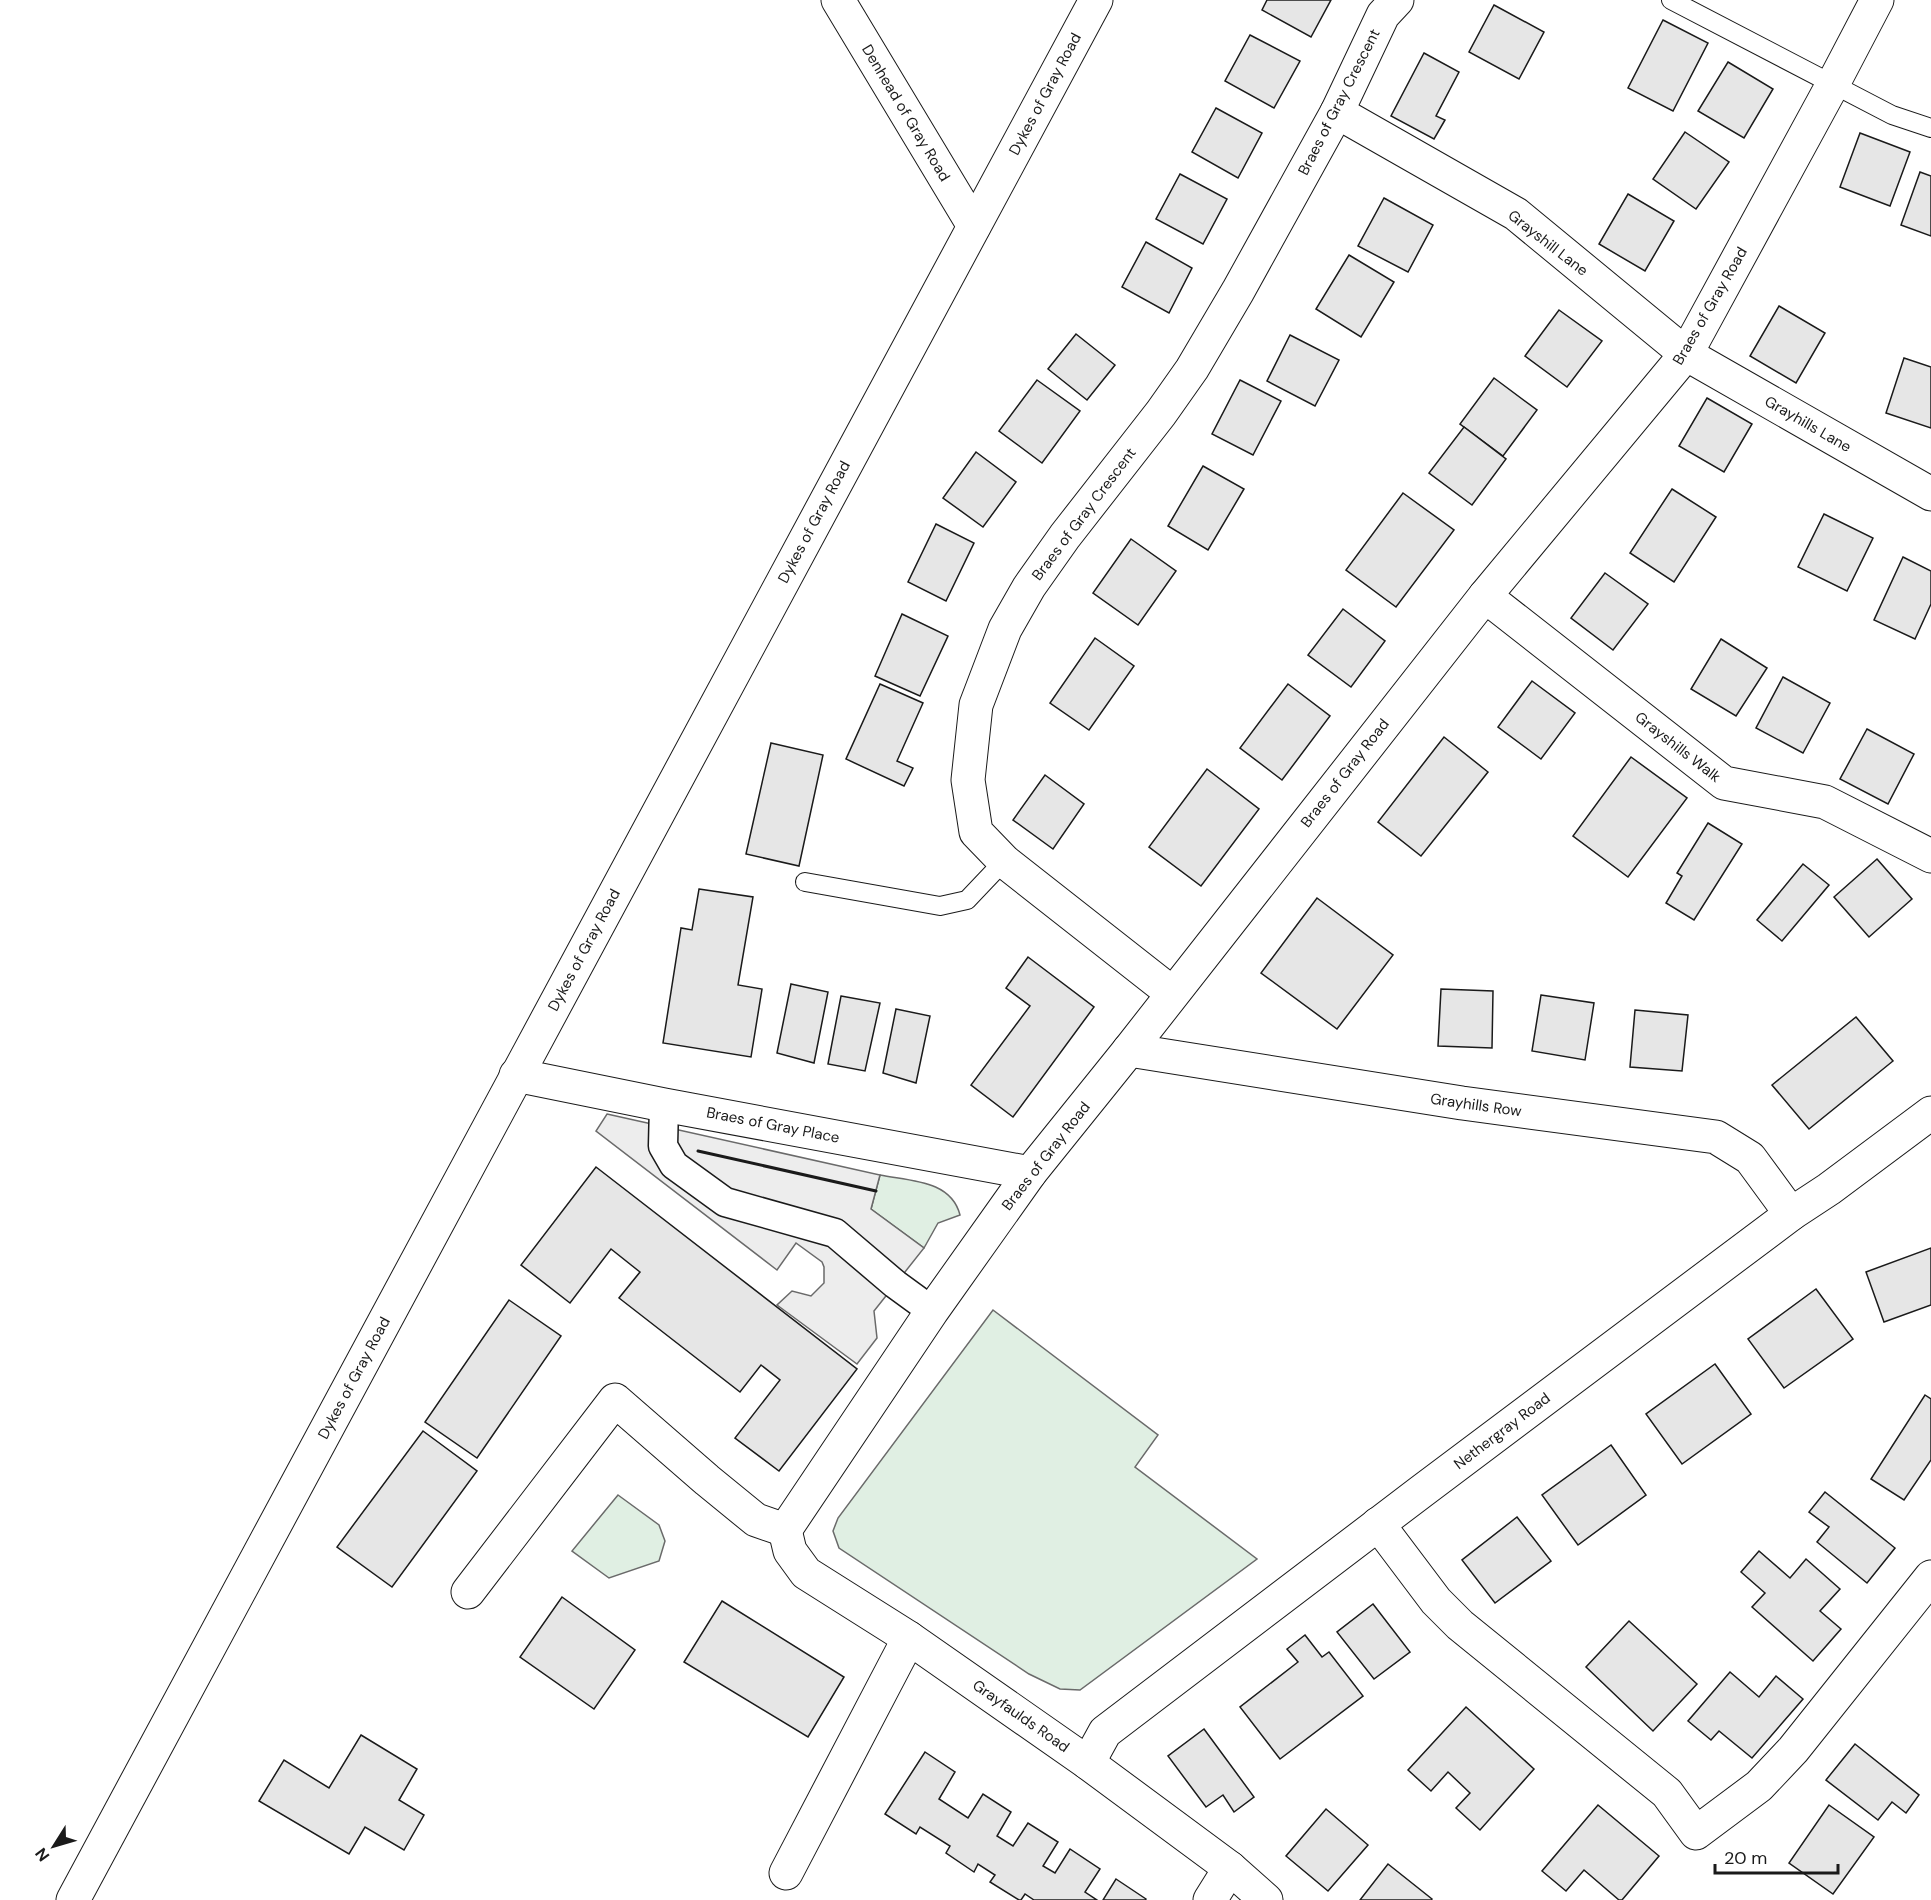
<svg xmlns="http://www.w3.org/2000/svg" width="1931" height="1900" font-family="'DM Sans',sans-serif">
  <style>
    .green { fill: #e0efe3; stroke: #6a6a6a; stroke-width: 1.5 }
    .parking { fill: #ededed; stroke: #6a6a6a; stroke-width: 1.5 }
    .building { fill: #e6e6e6; stroke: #1a1a1a; stroke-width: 1.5 }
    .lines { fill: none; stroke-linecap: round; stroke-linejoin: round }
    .service-casing { stroke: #1a1a1a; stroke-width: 20 }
    .pedestrian-casing { stroke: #1a1a1a; stroke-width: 31 }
    .minor-casing { stroke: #1a1a1a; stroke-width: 35 }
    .tertiary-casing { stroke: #1a1a1a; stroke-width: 35 }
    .service { stroke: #fff; stroke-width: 18 }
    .pedestrian { stroke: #fff; stroke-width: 28 }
    .minor { stroke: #fff; stroke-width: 33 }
    .tertiary { stroke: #fff; stroke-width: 33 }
    .wall { stroke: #1a1a1a; stroke-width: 3 }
    .labels { text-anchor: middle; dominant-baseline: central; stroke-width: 4.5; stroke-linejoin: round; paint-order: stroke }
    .street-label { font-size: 15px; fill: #1a1a1a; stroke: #fff }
  </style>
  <rect width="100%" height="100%" fill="#fff"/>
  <!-- green -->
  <g class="green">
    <path d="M880 1175C910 1181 951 1180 960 1215L938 1223 924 1248 871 1209Z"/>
    <polygon points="993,1310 1158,1435 1135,1467 1257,1559 1080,1690 1060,1689 1029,1674 839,1548 833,1531 838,1518"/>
    <polygon points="618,1495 659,1525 665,1541 659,1561 609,1578 572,1551"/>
  </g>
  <!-- parking -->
  <polygon class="parking" points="607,1114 880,1175 871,1209 924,1248 874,1311 877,1338 857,1364 777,1305 792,1291 811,1296 824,1283 824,1267 822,1262 796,1243 777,1270 596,1131"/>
  <!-- building -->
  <g class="building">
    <polygon points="1267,0 1331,0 1311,37 1262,10"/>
    <polygon points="1494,5 1544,32 1519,79 1469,52"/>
    <polygon points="1663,20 1708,43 1673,111 1628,88"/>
    <polygon points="1250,35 1300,61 1274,108 1225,81"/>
    <polygon points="1424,53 1459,72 1436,116 1445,120 1434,139 1391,116"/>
    <polygon points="1728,62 1773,89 1744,138 1698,111"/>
    <polygon points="1216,108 1262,133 1238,178 1192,152"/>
    <polygon points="1685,132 1729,162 1696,209 1653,179"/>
    <polygon points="1860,133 1910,152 1890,206 1840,187"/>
    <polygon points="1920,172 1931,176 1931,236 1901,225"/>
    <polygon points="1180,174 1227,199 1203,244 1156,219"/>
    <polygon points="1628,194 1674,221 1645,271 1599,244"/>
    <polygon points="1384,198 1433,225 1408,272 1358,246"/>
    <polygon points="1146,242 1192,268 1169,313 1122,287"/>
    <polygon points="1349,255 1394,282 1361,337 1316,309"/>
    <polygon points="1779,306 1825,333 1796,383 1750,356"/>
    <polygon points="1559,310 1602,341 1567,387 1525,356"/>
    <polygon points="1076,334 1115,365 1087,400 1048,369"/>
    <polygon points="1290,335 1339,360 1315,406 1267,381"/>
    <polygon points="1904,358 1931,367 1931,428 1886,413"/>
    <polygon points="1494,378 1537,410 1503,456 1460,424"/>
    <polygon points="1037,380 1080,411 1042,463 999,431"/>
    <polygon points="1240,380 1281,401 1253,455 1212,434"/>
    <polygon points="1707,398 1752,424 1724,472 1679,446"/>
    <polygon points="1464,427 1506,459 1472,505 1429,473"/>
    <polygon points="976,452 1016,482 983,527 943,498"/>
    <polygon points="1203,466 1244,489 1208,550 1168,526"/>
    <polygon points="1672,489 1716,517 1674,582 1630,553"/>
    <polygon points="1403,493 1454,530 1396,607 1346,570"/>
    <polygon points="1824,514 1873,538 1847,591 1798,567"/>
    <polygon points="936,524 974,543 946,601 908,582"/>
    <polygon points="1131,539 1176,571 1138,625 1093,593"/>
    <polygon points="1903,557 1931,571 1931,604 1915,639 1874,620"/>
    <polygon points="1605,573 1648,604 1613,650 1571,618"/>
    <polygon points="1343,609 1385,641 1351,687 1308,655"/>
    <polygon points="902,614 948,636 920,696 875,676"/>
    <polygon points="1095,638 1134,666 1089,730 1050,703"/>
    <polygon points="1721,639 1767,668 1736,716 1691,689"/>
    <polygon points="1783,677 1830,703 1803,753 1756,728"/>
    <polygon points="1532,681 1575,713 1541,759 1498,727"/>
    <polygon points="880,684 923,703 897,761 913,768 904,786 846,759"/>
    <polygon points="1288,684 1330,716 1282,780 1240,748"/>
    <polygon points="1867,729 1914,754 1888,804 1840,779"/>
    <polygon points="1444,737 1488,772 1421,856 1378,822"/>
    <polygon points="771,743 823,755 799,866 746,854"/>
    <polygon points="1631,757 1687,798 1628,877 1573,836"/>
    <polygon points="1207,769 1259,809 1201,886 1149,847"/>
    <polygon points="1045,775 1084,804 1053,849 1013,820"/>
    <polygon points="1708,823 1742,844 1694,920 1666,903 1682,876 1677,873"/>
    <polygon points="1877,859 1912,899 1869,937 1834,897"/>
    <polygon points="1803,864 1829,885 1782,941 1757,920"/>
    <polygon points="699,889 753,897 738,985 762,989 751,1057 663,1043 681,928 692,930"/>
    <polygon points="1317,898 1393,955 1337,1029 1261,973"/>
    <polygon points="1028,957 1094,1007 1013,1117 971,1085 1030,1006 1006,988"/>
    <polygon points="791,984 828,992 814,1063 777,1053"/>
    <polygon points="1441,989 1493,991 1492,1048 1438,1046"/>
    <polygon points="1541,995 1594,1003 1585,1060 1532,1051"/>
    <polygon points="841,996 880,1003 865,1071 828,1064"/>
    <polygon points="896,1009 930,1016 916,1083 883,1073"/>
    <polygon points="1635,1010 1688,1015 1682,1071 1630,1067"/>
    <polygon points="1856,1017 1893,1061 1809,1129 1772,1085"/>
    <polygon points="596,1167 857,1369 779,1471 735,1438 780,1380 761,1365 740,1392 619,1298 640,1272 611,1249 570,1303 521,1265"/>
    <polygon points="1931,1248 1931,1305 1884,1322 1866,1272"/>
    <polygon points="1816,1289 1853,1339 1784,1388 1748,1339"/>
    <polygon points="509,1300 561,1336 477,1458 425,1422"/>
    <polygon points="1715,1364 1751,1414 1682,1464 1646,1414"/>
    <polygon points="1925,1395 1931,1399 1931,1460 1904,1500 1871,1479"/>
    <polygon points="423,1431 477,1471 392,1587 337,1547"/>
    <polygon points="1611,1445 1646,1495 1578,1545 1542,1495"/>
    <polygon points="1825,1492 1895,1548 1867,1583 1817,1542 1829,1527 1809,1512"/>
    <polygon points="1517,1517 1551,1561 1495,1603 1462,1560"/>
    <polygon points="1759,1551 1790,1578 1806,1559 1840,1589 1820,1611 1841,1629 1813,1661 1752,1607 1765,1593 1741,1572"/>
    <polygon points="562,1597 635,1650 594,1709 520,1657"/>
    <polygon points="722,1601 844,1677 808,1737 684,1662"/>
    <polygon points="1373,1604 1410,1652 1374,1679 1337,1632"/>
    <polygon points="1629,1621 1697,1684 1653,1731 1586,1667"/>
    <polygon points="1305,1635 1322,1657 1329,1652 1363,1696 1280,1759 1240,1707 1298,1662 1287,1649"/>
    <polygon points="1730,1672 1759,1697 1776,1676 1803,1699 1752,1758 1719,1731 1711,1740 1688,1721"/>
    <polygon points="1466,1707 1534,1769 1480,1830 1456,1808 1470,1793 1448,1772 1431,1791 1408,1770"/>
    <polygon points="1204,1729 1254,1797 1234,1812 1223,1795 1206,1807 1168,1756"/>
    <polygon points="361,1735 417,1769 399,1800 424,1815 404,1850 365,1827 349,1854 259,1801 284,1760 329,1788"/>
    <polygon points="1855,1744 1919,1795 1906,1813 1892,1802 1878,1820 1826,1780"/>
    <polygon points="925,1752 955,1772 939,1799 968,1818 983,1794 1011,1812 997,1836 1013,1846 1028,1823 1058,1842 1043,1866 1055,1873 1070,1849 1100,1869 1085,1892 1097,1900 1034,1900 1025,1894 1021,1900 1019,1900 990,1882 995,1875 978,1864 974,1872 946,1853 950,1846 920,1827 916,1834 885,1814"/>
    <polygon points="1598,1805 1659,1856 1622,1900 1619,1900 1584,1870 1566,1891 1542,1871"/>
    <polygon points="1829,1805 1874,1837 1833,1894 1789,1863"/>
    <polygon points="1326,1809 1368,1845 1328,1891 1286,1856"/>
    <polygon points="1388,1864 1432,1899 1431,1900 1360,1900"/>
    <polygon points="1116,1879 1146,1899 1145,1900 1103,1900"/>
  </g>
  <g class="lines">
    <!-- service casing -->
    <g class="service-casing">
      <g id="service">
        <polyline points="1671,0 1892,115 1931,128"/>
        <polyline points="805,882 940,906 967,900 1004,861"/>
      </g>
    </g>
    <!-- pedestrian casing -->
    <g class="pedestrian-casing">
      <polyline id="pedestrian" points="664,1105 663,1146 674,1165 725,1202 835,1233 895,1284 932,1311"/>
    </g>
    <!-- minor casing -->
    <g class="minor-casing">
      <g id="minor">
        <polyline points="838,0 974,226"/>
        <polyline points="1337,112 1516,214 1686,354 1931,494"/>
        <polyline points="1485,596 1724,783 1825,802 1931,856"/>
        <polyline points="1172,993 1004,861 976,832 968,780 976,705 1005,629 1029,587 1065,536 1161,413 1192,369 1238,291 1337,112 1383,15 1397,0"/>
        <polyline points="1129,1050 1462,1103 1716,1137 1750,1158 1791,1214"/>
        <polyline points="516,1075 664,1105 1030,1173"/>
        <polyline points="1378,1524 1436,1601 1460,1625 1667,1793 1696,1833 1759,1786 1793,1750 1931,1577"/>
        <polyline points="785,1530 932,1311 1030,1173 1129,1050 1485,596 1686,354 1833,84 1877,0"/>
        <polyline points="785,1530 790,1551 806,1573 909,1638 1088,1763 1230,1868 1266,1900"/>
        <polyline points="468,1592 615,1400 707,1480 756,1520 785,1530"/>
        <polyline points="1088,1763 1105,1732 1422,1491 1791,1214 1829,1189 1931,1113"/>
        <polyline points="786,1873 909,1638"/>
        <polyline points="1210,1900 1230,1868"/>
      </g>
    </g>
    <!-- tertiary casing -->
    <g class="tertiary-casing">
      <polyline id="tertiary" points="73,1900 1096,0"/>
    </g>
    <!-- service -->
    <use href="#service" class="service"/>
    <!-- pedestrian -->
    <use href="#pedestrian" class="pedestrian"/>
    <!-- minor -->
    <use href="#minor" class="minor"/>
    <!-- tertiary -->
    <use href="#tertiary" class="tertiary"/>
    <!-- wall -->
    <polyline class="wall" points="698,1151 876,1191"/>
  </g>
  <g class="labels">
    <!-- street labels -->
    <g class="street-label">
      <text transform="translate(1045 94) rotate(-62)">Dykes of Gray Road</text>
      <text transform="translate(1339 102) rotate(-63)">Braes of Gray Crescent</text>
      <text transform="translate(906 113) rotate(59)">Denhead of Gray Road</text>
      <text transform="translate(1548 243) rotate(38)">Grayshill Lane</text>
      <text transform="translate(1710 306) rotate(-60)">Braes of Gray Road</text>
      <text transform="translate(1808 424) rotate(30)">Grayhills Lane</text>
      <text transform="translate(1084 514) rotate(-53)">Braes of Gray Crescent</text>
      <text transform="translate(814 522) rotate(-62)">Dykes of Gray Road</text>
      <text transform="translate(1678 747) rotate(38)">Grayshills Walk</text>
      <text transform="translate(1345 773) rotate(-52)">Braes of Gray Road</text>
      <text transform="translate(584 950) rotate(-62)">Dykes of Gray Road</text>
      <text transform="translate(1476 1105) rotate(8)">Grayhills Row</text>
      <text transform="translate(773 1125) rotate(11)">Braes of Gray Place</text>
      <text transform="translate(1046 1156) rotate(-52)">Braes of Gray Road</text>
      <text transform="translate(354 1378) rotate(-62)">Dykes of Gray Road</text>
      <text transform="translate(1502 1431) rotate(-37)">Nethergray Road</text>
      <text transform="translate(1021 1716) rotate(35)">Grayfaulds Road</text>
    </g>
  </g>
  <!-- north arrow -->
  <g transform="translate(54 1846) rotate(233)" stroke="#ffffff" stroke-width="4.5" paint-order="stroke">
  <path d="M0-4.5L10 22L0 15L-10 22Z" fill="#1a1a1a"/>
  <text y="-9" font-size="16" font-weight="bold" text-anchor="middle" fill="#1a1a1a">N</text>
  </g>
  <!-- scale -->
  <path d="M1715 1864v9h123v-9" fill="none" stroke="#1a1a1a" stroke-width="3"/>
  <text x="1724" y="1864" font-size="18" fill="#1a1a1a" stroke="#ffffff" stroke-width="4.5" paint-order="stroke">20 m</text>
</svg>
